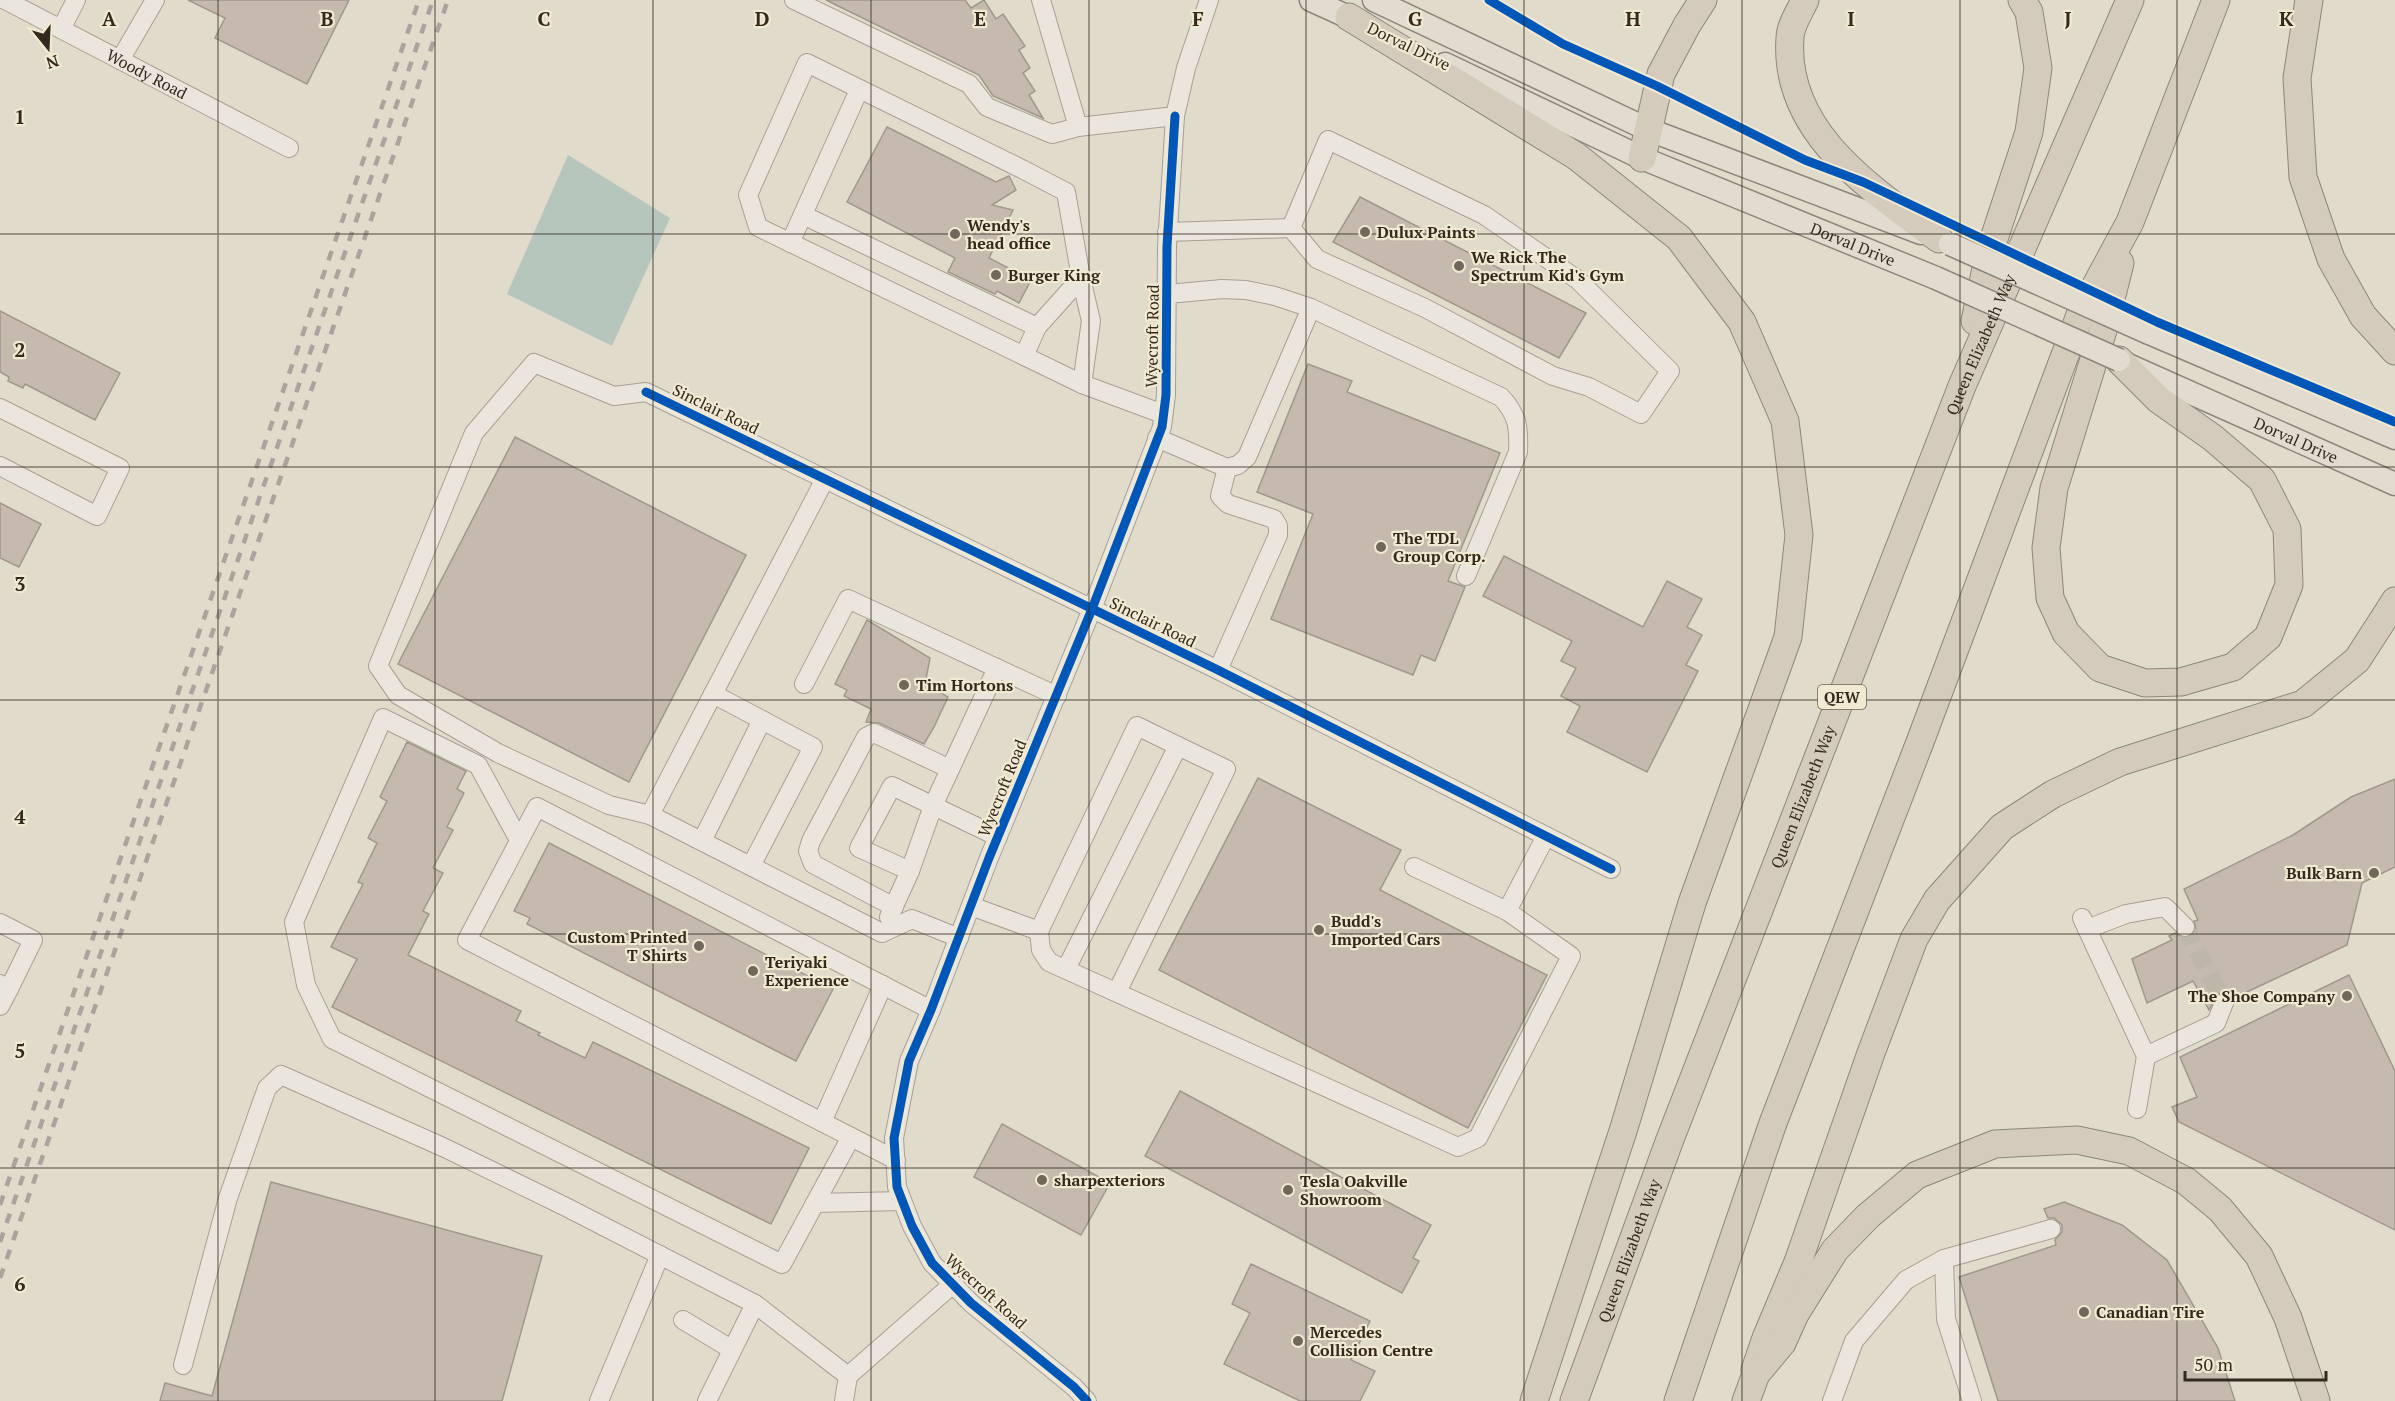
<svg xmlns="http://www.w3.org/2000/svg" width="2395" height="1401" font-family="'PT Serif',serif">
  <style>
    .water { fill: #b7c6bd }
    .building { fill: #c5baad; stroke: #a1978c; stroke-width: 1.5 }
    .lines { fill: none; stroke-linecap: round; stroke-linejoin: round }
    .minor-tunnel { stroke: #beb7a9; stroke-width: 18; stroke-dasharray: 18 9; stroke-linecap: butt }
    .minor-casing { stroke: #a6a095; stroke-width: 20 }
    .major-casing { stroke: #8c867c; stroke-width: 25 }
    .highway-casing { stroke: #8c867c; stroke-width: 29 }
    .minor { stroke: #eae6dd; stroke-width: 18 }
    .major { stroke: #e1dccf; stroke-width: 22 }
    .highway { stroke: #d4cbbc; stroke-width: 27 }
    .rail { stroke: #a9a59d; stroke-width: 4.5; stroke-dasharray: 10 10; stroke-linecap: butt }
    .major-bridge-casing { stroke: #8c867c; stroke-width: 25; stroke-linecap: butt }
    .major-bridge { stroke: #e1dccf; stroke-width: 22 }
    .cycleway-casing { stroke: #f2e9d2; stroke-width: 13 }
    .cycleway { stroke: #0057b8; stroke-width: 9 }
    .grid { fill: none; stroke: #34291e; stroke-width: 1.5; stroke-opacity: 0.55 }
    .poi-dot { fill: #71675b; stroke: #f2e9d2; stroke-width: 2 }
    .labels { text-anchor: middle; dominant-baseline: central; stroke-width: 4.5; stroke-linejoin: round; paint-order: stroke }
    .shield { fill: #f2e9d2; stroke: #6d6354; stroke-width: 1.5 }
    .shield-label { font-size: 15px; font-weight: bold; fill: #34291e }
    .street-label { font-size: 16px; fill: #34291e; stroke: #f2e9d2 }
    .poi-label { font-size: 16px; font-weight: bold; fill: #34291e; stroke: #f2e9d2; text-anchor: start }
    .grid-label { font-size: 20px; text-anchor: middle; font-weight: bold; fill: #34291e; stroke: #f2e9d2; stroke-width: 4.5; stroke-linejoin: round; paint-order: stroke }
  </style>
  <rect width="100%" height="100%" fill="#e1dbcc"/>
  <!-- water -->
  <polygon class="water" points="568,155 670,218 612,346 507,294"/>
  <!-- building -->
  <g class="building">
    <polygon points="188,0 349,0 307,84 215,38 225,18"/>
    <polygon points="826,0 965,0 971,8 984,0 996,19 1003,14 1025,46 1019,50 1030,68 1023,73 1035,91 1029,95 1043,118 993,96 979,75"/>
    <polygon points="887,127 996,182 1009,176 1016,190 992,205 1013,210 989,258 1031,280 1019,303 997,291 995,294 948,272 955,258 847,202"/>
    <polygon points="1360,197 1586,313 1559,358 1333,242"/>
    <polygon points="0,311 120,373 95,420 25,384 23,388 8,381 9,377 0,372"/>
    <polygon points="1308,364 1352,381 1347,392 1500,453 1448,581 1465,587 1435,661 1421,655 1413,675 1271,619 1313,514 1257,492"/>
    <polygon points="515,437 746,555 629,782 398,664"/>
    <polygon points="0,503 41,524 19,567 0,558"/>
    <polygon points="1504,556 1643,627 1667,581 1702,599 1687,627 1702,635 1686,665 1698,671 1647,772 1567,732 1580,706 1561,696 1576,668 1561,661 1572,641 1483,596"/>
    <polygon points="867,620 930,658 925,684 948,697 934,727 924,744 879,723 866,722 871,709 844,696 847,690 835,684"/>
    <polygon points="407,742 466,771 457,789 464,793 447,827 453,830 433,868 443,873 423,911 429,914 408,955 521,1011 516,1021 540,1033 538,1035 585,1058 593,1042 809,1148 771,1224 332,1007 357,959 331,947 363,884 358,882 377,843 368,838 387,801 380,797"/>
    <polygon points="1258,778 1401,850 1380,890 1547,975 1468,1128 1159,970"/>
    <polygon points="2395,779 2395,867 2362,883 2347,945 2234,998 2228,992 2218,994 2209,1010 2193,981 2147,1003 2132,959 2172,940 2169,936 2175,933 2183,938 2193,934 2196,929 2194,921 2198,920 2184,889 2293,835 2351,797"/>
    <polygon points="549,843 833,989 796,1061 527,924 530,918 514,911"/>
    <polygon points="2349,975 2395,1071 2395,1230 2179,1122 2172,1107 2197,1097 2180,1057"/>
    <polygon points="1180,1091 1431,1225 1413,1258 1419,1261 1402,1293 1145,1156"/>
    <polygon points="1002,1124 1110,1183 1081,1235 974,1177"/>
    <polygon points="271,1182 542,1256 502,1401 160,1401 165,1383 212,1396"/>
    <polygon points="2064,1202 2122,1225 2167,1260 2218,1348 2235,1401 1998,1401 1959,1277 2056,1245 2055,1240 2062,1232 2062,1225 2054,1218 2048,1218 2044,1209"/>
    <polygon points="1251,1264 1370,1321 1351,1360 1375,1371 1360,1401 1300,1401 1224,1364 1250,1313 1232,1304"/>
  </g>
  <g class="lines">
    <!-- minor-tunnel -->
    <polyline class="minor-tunnel" points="2185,927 2224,1003"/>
    <!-- minor casing -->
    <g class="minor-casing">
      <g id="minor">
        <path id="s1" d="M5 0 289 148"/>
        <polyline points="794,0 969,84 987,107 1052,134 1078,127 1175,116"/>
        <polyline points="1041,0 1078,127"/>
        <polyline points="61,29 76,0"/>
        <polyline points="120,60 155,0"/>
        <polyline points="803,215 1037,327"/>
        <polyline points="1167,232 1291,228 1328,140 1484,215 1578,280 1670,371 1641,414 1589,387 1553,376 1425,308 1317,259 1291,228"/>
        <polyline points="790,243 859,90"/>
        <polyline points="1081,278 1091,321 1082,384"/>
        <path d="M1168 294 1222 289 1246 290 1275 296 1311 308 1501 397C1518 415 1519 428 1518 452L1466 576"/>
        <polyline points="1024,356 1037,327 1081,278 1066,192 1022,169 807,63 748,195 758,227 1082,384 1163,414"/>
        <polyline points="0,408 120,468 97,516 0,466"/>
        <polyline points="1157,438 1227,468 1238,465 1247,457 1311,308"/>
        <polyline points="825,479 650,815 882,933 912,919 959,938"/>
        <polyline points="1218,670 1278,535 1278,526 1274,519 1228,504 1220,496 1227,468"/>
        <polyline points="804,684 848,599 1057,696"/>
        <polyline points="713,694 813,747 751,866"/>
        <polyline points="650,815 609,805 498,753 398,695 378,666 474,433 534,363 614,396 646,392 1218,670 1611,869"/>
        <polyline points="519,840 478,765 383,718 294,922 306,985 332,1039 782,1264 851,1137"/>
        <polyline points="702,841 762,720"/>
        <polyline points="1414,867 1507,911"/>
        <polyline points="910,871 859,848 892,786 998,837"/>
        <polyline points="971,906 1039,931 1041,950 1049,962 1458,1147 1478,1138 1571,956 1507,911 1546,836"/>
        <polyline points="894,907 813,864 808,851 811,841 866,737 874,733 950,769"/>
        <polyline points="889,917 910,871 933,806 997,668"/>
        <polyline points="2082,918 2146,1056 2137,1109"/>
        <polyline points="0,923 33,940 9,989"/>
        <polyline points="2087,929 2126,914 2165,907 2185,927"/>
        <polyline points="1039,931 1137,726 1178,746"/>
        <polyline points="1066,969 1178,746 1226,769 1117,992"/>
        <polyline points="0,984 9,989 0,1006"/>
        <polyline points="2146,1056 2216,1023 2224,1003"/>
        <polyline points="822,1122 883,985"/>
        <polyline points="896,1160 467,940 537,807 931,1010"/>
        <polyline points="815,1203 902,1201"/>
        <polyline points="1944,1259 1946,1319 1972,1401"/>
        <polyline points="683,1320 731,1349"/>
        <polyline points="183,1365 228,1198 267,1088 281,1075 445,1148 566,1207 755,1304 848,1376"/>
        <polyline points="599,1401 660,1255"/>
        <polyline points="707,1401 755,1304"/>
        <polyline points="844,1401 848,1376 953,1284"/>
        <polyline points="1087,1401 1074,1387 971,1303 932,1263 912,1226 897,1187 894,1138 909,1061 931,1010 989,858 1092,609 1162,427 1166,395 1167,246 1175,116 1186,68 1209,0"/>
        <polyline points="1832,1401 1854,1341 1906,1280 1944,1259 2051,1229"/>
      </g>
    </g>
    <!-- major casing -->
    <g class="major-casing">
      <g id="major">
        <polyline points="1311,0 1364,24"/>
        <polyline points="1374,0 1647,129 1921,233"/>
        <path id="s2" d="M1445 64 1642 158 1936 278"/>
        <polyline points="2149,333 2395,438"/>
        <path id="s3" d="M2128 365 2395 484"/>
      </g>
    </g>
    <!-- highway casing -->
    <g class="highway-casing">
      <g id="highway">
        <path d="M1805 0C1800 11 1790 26 1790 38 1783 133 1872 189 1939 239"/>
        <polyline points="2309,0 2297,78 2303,177 2331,259 2363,316 2395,351"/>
        <polyline points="1349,17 1576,156 1679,238 1742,322 1785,421 1799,535 1788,637 1692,903 1623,1131 1534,1401"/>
        <polyline points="1642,158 1661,74 1687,25 1703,0"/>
        <polyline points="1975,321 1989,254 2029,132 2038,68 2029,12 2022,0"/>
        <polyline points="2119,360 2159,400 2213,438 2262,480 2287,529 2289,585 2268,637 2233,667 2181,682 2145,683 2100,668 2066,633 2050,598 2046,548 2054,488 2104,327 2120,263"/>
        <polyline points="1756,1374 1755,1370 1766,1338 1798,1262 1871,1053 1914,939 1937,900 2002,827 2053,794 2120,762 2303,704 2357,660 2395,601"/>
        <path id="s4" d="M1574 1401 1669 1142 1962 386 2130 0"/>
        <polyline points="1678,1401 1773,1123 1920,742 2080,315 2130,222 2216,0"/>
        <polyline points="1746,1401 1756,1374 1782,1343 1795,1314 1835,1250 1868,1216 1917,1175 1995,1144 2077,1140 2129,1151 2186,1181 2220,1209 2259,1256 2288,1318 2316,1401"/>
      </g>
    </g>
    <!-- minor -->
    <use href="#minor" class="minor"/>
    <!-- major -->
    <use href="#major" class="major"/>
    <!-- highway -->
    <use href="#highway" class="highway"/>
    <!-- rail -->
    <g class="rail">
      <polyline points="0,1205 419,0"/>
      <polyline points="0,1242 433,0"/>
      <polyline points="0,1278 448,0"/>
    </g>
    <!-- major-bridge casing -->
    <g class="major-bridge-casing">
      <g id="major-bridge">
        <polyline points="1950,244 2149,333"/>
        <polyline points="1936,278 2119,360"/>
      </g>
    </g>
    <!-- major-bridge -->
    <use href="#major-bridge" class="major-bridge"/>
    <!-- cycleway casing -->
    <g class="cycleway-casing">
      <g id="cycleway">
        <polyline points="1489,0 1563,44 1657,86 1805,160 1863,182 2157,322 2395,422"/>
        <polyline points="646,392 1218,670 1611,869"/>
        <polyline points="1087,1401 1074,1387 971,1303 932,1263 912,1226 897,1187 894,1138 909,1061 931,1010 989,858 1092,609 1162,427 1166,395 1167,246 1175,116"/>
      </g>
    </g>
    <!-- cycleway -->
    <use href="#cycleway" class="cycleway"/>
  </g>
  <!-- grid -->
  <path class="grid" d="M218 0V1401M435 0V1401M653 0V1401M871 0V1401M1089 0V1401M1306 0V1401M1524 0V1401M1742 0V1401M1960 0V1401M2177 0V1401M0 234H2395M0 467H2395M0 700H2395M0 934H2395M0 1168H2395"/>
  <!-- markers -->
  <g class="poi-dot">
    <circle cx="1365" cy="232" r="6"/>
    <circle cx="955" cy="234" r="6"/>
    <circle cx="1459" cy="266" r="6"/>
    <circle cx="996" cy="275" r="6"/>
    <circle cx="1381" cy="547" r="6"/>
    <circle cx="904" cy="685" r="6"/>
    <circle cx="2374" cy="873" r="6"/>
    <circle cx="1319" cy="930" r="6"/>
    <circle cx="699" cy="946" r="6"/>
    <circle cx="753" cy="971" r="6"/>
    <circle cx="2347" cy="996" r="6"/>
    <circle cx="1042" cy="1180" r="6"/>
    <circle cx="1288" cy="1190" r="6"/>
    <circle cx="2084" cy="1312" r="6"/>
    <circle cx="1298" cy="1341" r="6"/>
  </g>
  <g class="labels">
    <!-- shield labels -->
    <rect class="shield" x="1818" y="685" width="48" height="24" rx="4.5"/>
    <g class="shield-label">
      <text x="1842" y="697">QEW</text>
    </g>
    <!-- street labels -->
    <g class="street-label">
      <text transform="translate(1409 46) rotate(26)">Dorval Drive</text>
      <text stroke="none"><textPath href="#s1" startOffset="160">Woody Road</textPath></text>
      <text stroke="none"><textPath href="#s2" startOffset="446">Dorval Drive</textPath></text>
      <text transform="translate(1152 336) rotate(-89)">Wyecroft Road</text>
      <text stroke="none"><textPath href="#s4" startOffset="1132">Queen Elizabeth Way</textPath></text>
      <text transform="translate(716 409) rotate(26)">Sinclair Road</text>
      <text stroke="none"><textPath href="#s3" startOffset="184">Dorval Drive</textPath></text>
      <text transform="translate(1153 622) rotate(26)">Sinclair Road</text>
      <text transform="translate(1002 788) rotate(-68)">Wyecroft Road</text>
      <text stroke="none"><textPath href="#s4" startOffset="646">Queen Elizabeth Way</textPath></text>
      <text stroke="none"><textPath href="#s4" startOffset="160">Queen Elizabeth Way</textPath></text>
      <text transform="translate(986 1291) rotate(42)">Wyecroft Road</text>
    </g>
    <!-- poi labels -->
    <g class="poi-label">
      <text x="967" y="225">Wendy's<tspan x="967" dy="18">head office</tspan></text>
      <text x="1377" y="232">Dulux Paints</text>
      <text x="1471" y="257">We Rick The<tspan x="1471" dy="18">Spectrum Kid's Gym</tspan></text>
      <text x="1008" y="275">Burger King</text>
      <text x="1393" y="538">The TDL<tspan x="1393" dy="18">Group Corp.</tspan></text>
      <text x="916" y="685">Tim Hortons</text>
      <text x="2362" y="873" text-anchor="end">Bulk Barn</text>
      <text x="1331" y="921">Budd's<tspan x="1331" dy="18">Imported Cars</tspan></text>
      <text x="687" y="937" text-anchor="end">Custom Printed<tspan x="687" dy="18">T Shirts</tspan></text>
      <text x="765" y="962">Teriyaki<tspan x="765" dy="18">Experience</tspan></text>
      <text x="2335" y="996" text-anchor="end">The Shoe Company</text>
      <text x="1054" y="1180">sharpexteriors</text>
      <text x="1300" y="1181">Tesla Oakville<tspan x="1300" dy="18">Showroom</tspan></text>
      <text x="2096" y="1312">Canadian Tire</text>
      <text x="1310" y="1332">Mercedes<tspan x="1310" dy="18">Collision Centre</tspan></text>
    </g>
  </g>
  <g class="grid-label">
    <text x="109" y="26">A</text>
    <text x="327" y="26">B</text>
    <text x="544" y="26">C</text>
    <text x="762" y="26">D</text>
    <text x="980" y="26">E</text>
    <text x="1198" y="26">F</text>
    <text x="1415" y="26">G</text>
    <text x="1633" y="26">H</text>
    <text x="1851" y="26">I</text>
    <text x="2068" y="26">J</text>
    <text x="2286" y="26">K</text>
    <text x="20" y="124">1</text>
    <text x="20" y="357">2</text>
    <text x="20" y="591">3</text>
    <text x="20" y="824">4</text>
    <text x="20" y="1058">5</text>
    <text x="20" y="1291">6</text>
  </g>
  <!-- north arrow -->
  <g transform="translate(48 48) rotate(162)" stroke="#f2e9d2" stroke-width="4.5" paint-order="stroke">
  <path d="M0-4.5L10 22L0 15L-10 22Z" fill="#34291e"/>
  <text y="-9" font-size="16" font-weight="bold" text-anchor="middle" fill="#34291e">N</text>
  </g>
  <!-- scale -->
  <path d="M2185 1371v9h141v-9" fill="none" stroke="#34291e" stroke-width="3"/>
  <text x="2194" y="1371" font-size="18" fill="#34291e" stroke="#f2e9d2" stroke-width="4.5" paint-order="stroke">50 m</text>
</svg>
